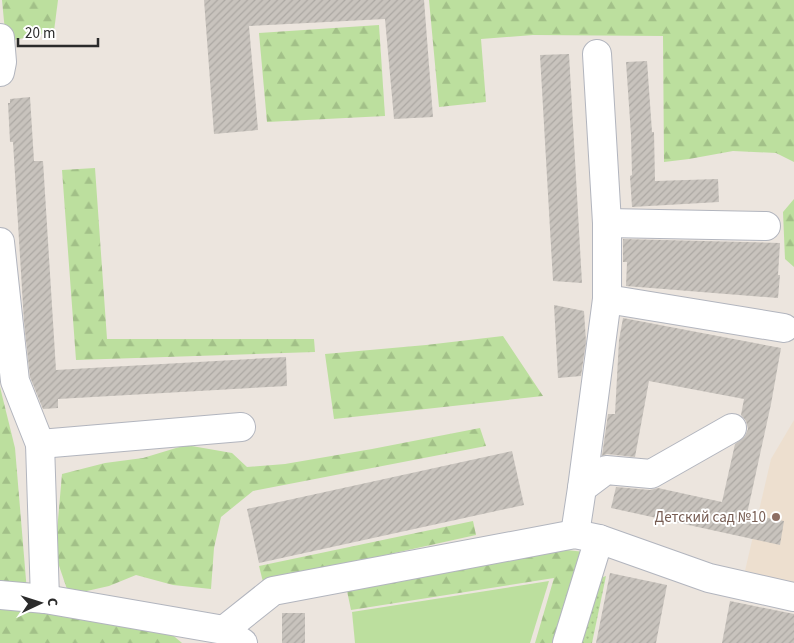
<svg xmlns="http://www.w3.org/2000/svg" width="794" height="643" font-family="'Source Sans 3',sans-serif">
  <style>
    .education { fill: #eddfcf }
    .grass { fill: url(#grass-dots) }
    .forest { fill: url(#forest-firs) }
    .park { fill: #bcdf9e }
    .building { fill: url(#building-hatch) }
    .lines { fill: none; stroke-linecap: round; stroke-linejoin: round }
    .minor-casing { stroke: #b2b5be; stroke-width: 30 }
    .minor { stroke: #fff; stroke-width: 28 }
    .education-dot { fill: #8d6e63; stroke: #fff; stroke-width: 2 }
    .labels { text-anchor: middle; dominant-baseline: central; stroke-width: 4; stroke-linejoin: round; paint-order: stroke }
    .education-label { font-size: 15px; fill: #785e54; stroke: #fff; text-anchor: end }
  </style>
  <defs>
    <pattern id="grass-dots" width="8" height="8" patternUnits="userSpaceOnUse" patternTransform="scale(1.25)"><rect width="8" height="8" fill="#bcdf9e"/><path d="M2 2h.1M6 6h.1" fill="none" stroke="#a2c088" stroke-width="1.8" stroke-linecap="round"/></pattern>
    <pattern id="forest-firs" width="22" height="20" patternUnits="userSpaceOnUse" patternTransform="scale(1.25)"><rect width="22" height="20" fill="#bcdf9e"/><path d="M5 1l3.5 6h-7zM16 11l3.5 6h-7z" fill="#a2c088"/></pattern>
    <pattern id="building-hatch" width="6" height="6" patternUnits="userSpaceOnUse" patternTransform="scale(1.25)"><rect width="6" height="6" fill="#c8c3bd"/><path d="M-1 1l2-2M0 6l6-6M5 7l2-2" fill="none" stroke="#aca8a3"/></pattern>
  </defs>
  <rect width="100%" height="100%" fill="#ece5de"/>
  <!-- education -->
  <polygon class="education" points="794,420 794,585 744,575 771,459"/>
  <!-- grass -->
  <polygon class="grass" points="606,576 592,643 578,643 592,581"/>
  <!-- forest -->
  <g class="forest">
    <polygon points="2,0 58,0 54,31 6,42"/>
    <polygon points="429,0 794,0 794,162 776,153 733,151 689,159 664,162 663,36 533,35 481,39 486,102 439,107"/>
    <polygon points="379,25 385,116 267,122 259,33"/>
    <polygon points="95,168 107,339 314,339 315,352 76,360 62,170"/>
    <polygon points="794,199 794,267 785,259 783,212"/>
    <polygon points="503,336 543,396 334,419 325,354 426,345"/>
    <polygon points="0,387 15,448 27,592 0,588"/>
    <polygon points="480,428 486,446 253,491 221,517 214,548 211,589 173,585 136,575 109,586 69,595 55,554 62,474 105,463 143,458 186,445 232,453 247,467 285,464 372,449"/>
    <polygon points="473,521 476,535 263,582 259,566"/>
    <polygon points="557,549 585,552 555,643 535,643 554,578 351,610 346,586"/>
    <polygon points="0,604 169,632 182,643 0,643"/>
  </g>
  <!-- park -->
  <polygon class="park" points="549,581 530,643 355,643 352,612"/>
  <!-- building -->
  <g class="building">
    <polygon points="204,0 424,0 433,117 394,119 385,19 249,26 258,130 214,134"/>
    <polygon points="569,54 582,283 553,281 540,55"/>
    <polygon points="647,61 652,132 654,132 655,181 718,179 719,202 632,207 630,176 632,175 631,135 626,62"/>
    <polygon points="30,97 34,161 43,161 56,370 286,357 287,386 58,399 58,408 43,409 30,377 24,322 13,142 10,142 8,103 10,103 10,99"/>
    <polygon points="623,239 780,243 778,275 780,275 778,298 626,286 627,262 623,262"/>
    <polygon points="554,305 584,311 586,342 581,376 558,378"/>
    <polygon points="623,318 781,348 771,404 747,514 784,521 780,545 611,508 616,487 650,490 658,488 722,502 735,444 745,436 748,429 746,421 741,415 744,399 649,381 635,457 607,454 602,456 608,414 615,414 619,340"/>
    <polygon points="512,451 524,505 259,563 247,509"/>
    <polygon points="610,573 667,585 656,643 596,643"/>
    <polygon points="730,601 794,614 794,643 722,643"/>
    <rect x="282" y="613" width="23" height="30"/>
  </g>
  <g class="lines">
    <!-- minor casing -->
    <g class="minor-casing">
      <g id="minor">
        <polyline points="0,38 2,62 0,72"/>
        <polyline points="607,223 766,226"/>
        <polyline points="0,242 15,381 40,444 45,599"/>
        <polyline points="607,299 784,328"/>
        <polyline points="40,444 241,427"/>
        <polyline points="582,488 606,470 651,474 732,428"/>
        <polyline points="575,534 582,488 607,299 607,223 597,54"/>
        <polyline points="0,595 45,599 224,630 243,643"/>
        <polyline points="224,630 273,591 575,534 599,539"/>
        <polyline points="567,643 599,539 709,578 794,597"/>
      </g>
    </g>
    <!-- minor -->
    <use href="#minor" class="minor"/>
  </g>
  <!-- markers -->
  <circle class="education-dot" cx="776" cy="517" r="5"/>
  <g class="labels">
    <!-- education labels -->
    <g class="education-label">
      <text x="766" y="517">Детский сад №10</text>
    </g>
  </g>
  <!-- north arrow -->
  <g transform="translate(40 603) rotate(86)" stroke="#ffffff" stroke-width="4" paint-order="stroke">
  <path d="M0-4L9 19L0 12L-9 19Z" fill="#2b2b2b"/>
  <text y="-8" font-size="14" font-weight="bold" text-anchor="middle" fill="#2b2b2b">С</text>
  </g>
  <!-- scale -->
  <path d="M18 38v8h80v-8" fill="none" stroke="#2b2b2b" stroke-width="2.5"/>
  <text x="25" y="38" font-size="15" fill="#2b2b2b" stroke="#ffffff" stroke-width="4" paint-order="stroke">20 m</text>
</svg>
